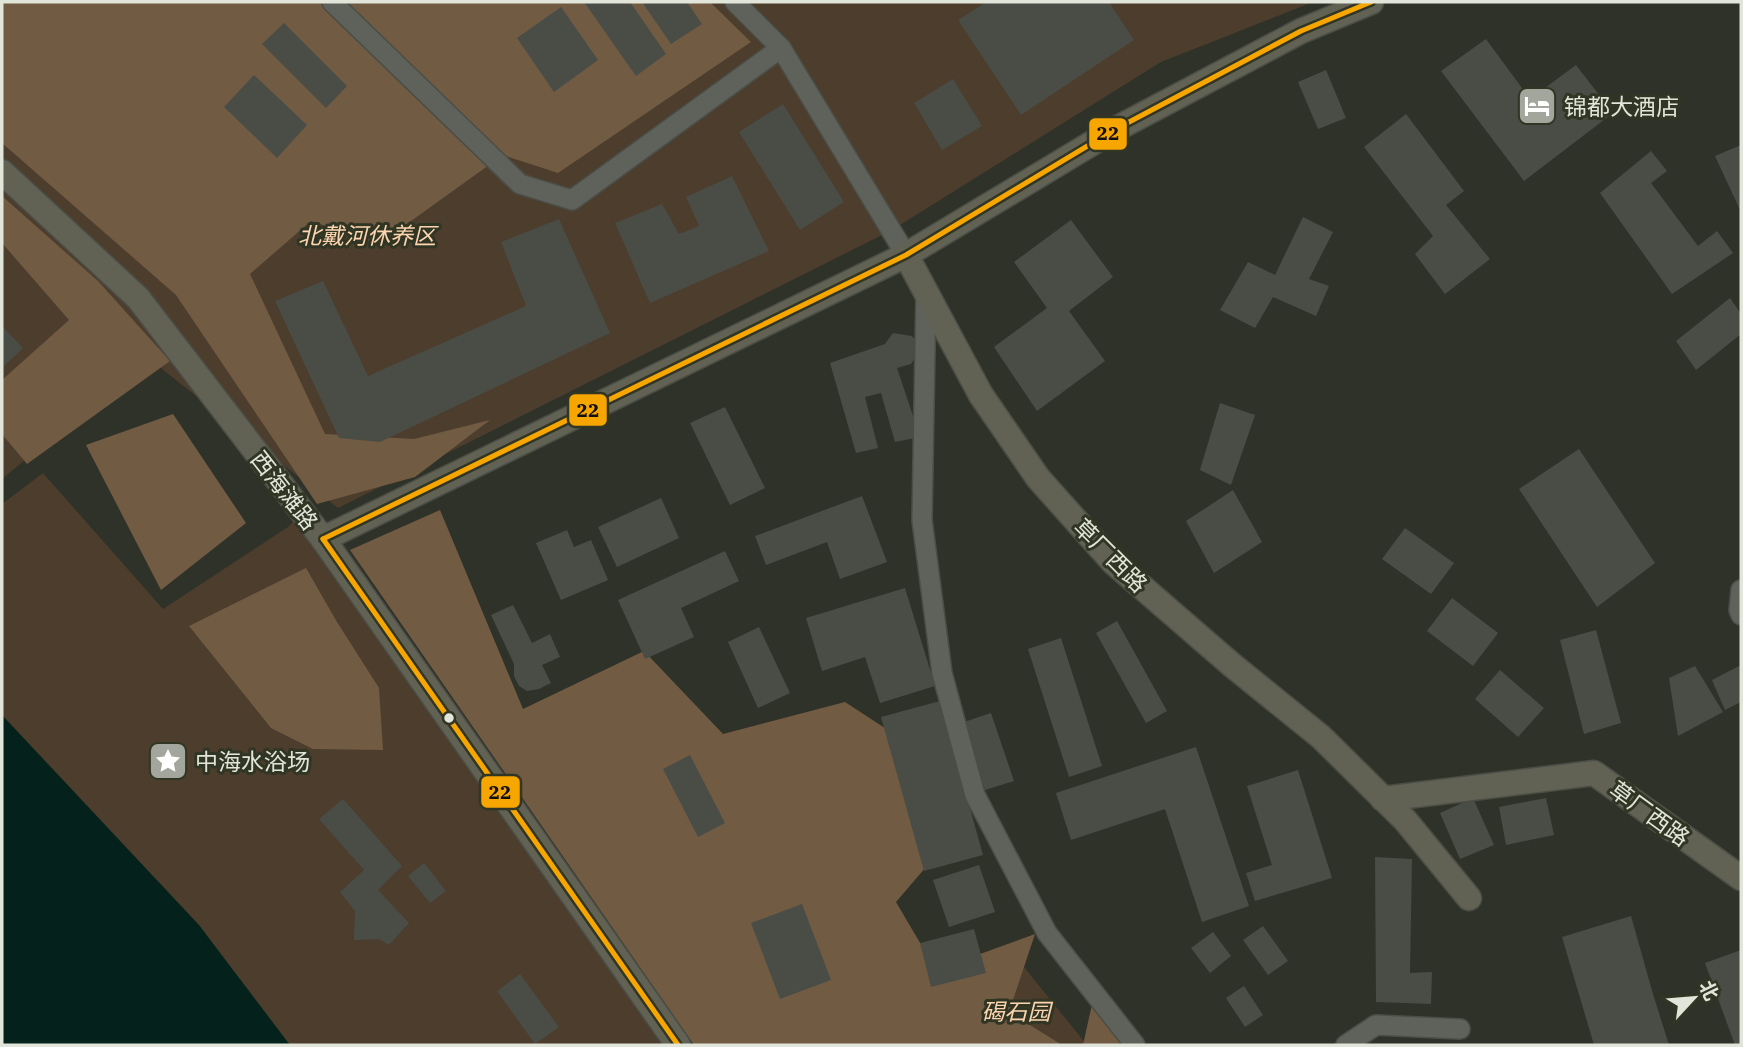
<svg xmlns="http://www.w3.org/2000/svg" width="1743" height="1047" font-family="'IBM Plex Serif','Noto Sans SC',serif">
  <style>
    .green { fill: #4c3d2d }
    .forest { fill: #725b43 }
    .water { fill: #04221b }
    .building { fill: #494d46 }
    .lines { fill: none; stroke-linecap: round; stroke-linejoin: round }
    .minor-casing { stroke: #4b4e46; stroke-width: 22 }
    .major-casing { stroke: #4b4e46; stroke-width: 27 }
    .minor { stroke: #5f625b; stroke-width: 19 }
    .major { stroke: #616154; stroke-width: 24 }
    .bus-1-casing { stroke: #313624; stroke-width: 10 }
    .bus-1 { stroke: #f7a600; stroke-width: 5 }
    .bus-dot { fill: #e1e5da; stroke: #313624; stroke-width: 2.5 }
    .labels { text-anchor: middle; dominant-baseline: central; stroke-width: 6; stroke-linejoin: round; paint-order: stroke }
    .poi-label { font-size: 23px; fill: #e1e5da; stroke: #313624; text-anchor: start }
    .park-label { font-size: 23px; font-style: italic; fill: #fcd4af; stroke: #313624 }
    .street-label { font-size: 23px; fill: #e1e5da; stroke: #313624 }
    .line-badge { stroke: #313624; stroke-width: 2.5 }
    .pale-badge-label { font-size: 19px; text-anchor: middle; font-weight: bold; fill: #111 }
  </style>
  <rect width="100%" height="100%" fill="#2f3228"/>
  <!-- green -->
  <g class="green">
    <polygon points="2,2 1313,2 1161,62 892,230 338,508 148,358 2,479"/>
    <polygon points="43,473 163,609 288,527 296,519 668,1045 263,1045 2,726 2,504"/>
    <polygon points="1024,967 1087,1045 896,1045"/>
  </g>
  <!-- forest -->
  <g class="forest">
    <polygon points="2,2 710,2 751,42 558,173 503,155 379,244 311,221 250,274 325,434 414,439 490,420 415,477 317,504 176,295 2,143"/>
    <polygon points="2,196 98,281 170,361 27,464 2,434 2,380 69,320 2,243"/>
    <polygon points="173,414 246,523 161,590 86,445"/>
    <polygon points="440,510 523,709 644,651 723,734 845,702 894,734 932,860 896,902 936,970 1035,934 1009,1012 1062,1045 694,1045 350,550"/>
    <polygon points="306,568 337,622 379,688 383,750 313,749 271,728 189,626"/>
    <polygon points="1096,986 1132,1045 1083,1045"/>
  </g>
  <!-- water -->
  <polygon class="water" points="2,715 199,925 290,1045 2,1045"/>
  <!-- building -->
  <g class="building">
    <polygon points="584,2 630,2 666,54 636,76"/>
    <polygon points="642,2 687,2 702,24 671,44"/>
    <polygon points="986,2 994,2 996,4 1000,2 1109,2 1134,40 1021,115 958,20"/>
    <polygon points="561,7 598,60 554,92 517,38"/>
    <polygon points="284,23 347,86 326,108 262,44"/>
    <polygon points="1486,39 1530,99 1576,65 1613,113 1524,181 1441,71"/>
    <polygon points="1326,70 1346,118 1318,129 1298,82"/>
    <polygon points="254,75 307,125 277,158 224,107"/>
    <polygon points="953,79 982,126 942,150 914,103"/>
    <polygon points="783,104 844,202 800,230 739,132"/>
    <polygon points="1406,114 1464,191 1446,205 1490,259 1445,294 1415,254 1433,236 1364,147"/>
    <polygon points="1741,145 1741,212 1715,156"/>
    <polygon points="1651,151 1667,171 1651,183 1698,246 1717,231 1733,253 1672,294 1600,193"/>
    <polygon points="732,176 769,251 650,303 615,223 662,204 679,234 699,226 686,197"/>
    <polygon points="1303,217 1333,232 1309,279 1329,286 1316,316 1273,297 1255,328 1220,310 1248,262 1275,275"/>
    <polygon points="559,219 610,333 380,442 339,438 275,301 323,281 368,376 526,306 501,242"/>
    <polygon points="1071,220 1113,277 1069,311 1105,361 1037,411 994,347 1047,308 1014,262"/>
    <polygon points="1730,298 1741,314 1741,334 1696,370 1676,341"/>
    <polygon points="2,326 23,348 2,368"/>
    <polygon points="893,333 912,336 921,349 911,364 897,368 920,437 895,442 881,393 865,397 878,448 856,453 830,363 885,344"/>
    <polygon points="1220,403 1255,415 1231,485 1200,470"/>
    <polygon points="725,407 765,488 730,505 690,423"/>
    <polygon points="1579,449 1655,563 1597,607 1519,489"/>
    <polygon points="1233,490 1262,542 1214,573 1186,521"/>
    <polygon points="862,496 887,562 840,579 827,542 766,565 755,536"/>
    <polygon points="661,498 679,538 617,567 598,527"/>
    <polygon points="1405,528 1454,563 1431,594 1382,559"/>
    <polygon points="567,530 574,547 591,540 608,580 561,600 536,543"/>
    <polygon points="725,551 739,581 681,608 694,637 645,659 618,600"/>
    <polygon points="905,588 935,686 880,703 865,657 822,671 806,618"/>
    <polygon points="1452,598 1498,633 1473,666 1427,631"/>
    <polygon points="513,605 532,643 550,634 560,657 542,665 551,683 539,689 527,691 519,686 514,676 514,664 491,615"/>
    <polygon points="1117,621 1167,711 1146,723 1096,633"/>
    <polygon points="759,627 790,693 758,708 728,642"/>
    <polygon points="1596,630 1621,723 1584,734 1560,640"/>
    <polygon points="1061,638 1102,766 1069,777 1028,649"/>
    <polygon points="1741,665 1741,702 1725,710 1712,680"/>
    <polygon points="1695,666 1723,712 1678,736 1669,678"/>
    <polygon points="1500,670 1544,708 1518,737 1475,699"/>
    <polygon points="940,701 983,855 924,871 881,717"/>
    <polygon points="991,713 1014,781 985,790 964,722"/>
    <polygon points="1196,747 1249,906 1202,922 1165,809 1071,840 1056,793"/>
    <polygon points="690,755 725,823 698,837 663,769"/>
    <polygon points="1298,770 1332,878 1255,901 1246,873 1272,865 1247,786"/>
    <polygon points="1473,798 1494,845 1460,859 1440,813"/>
    <polygon points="1546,798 1554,835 1506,845 1499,807"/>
    <polygon points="343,799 402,866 378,890 409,923 389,945 379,939 354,940 355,911 340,892 364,870 319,819"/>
    <polygon points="1375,857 1412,859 1410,973 1432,972 1431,1004 1376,1002"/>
    <polygon points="424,863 446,891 430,903 408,876"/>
    <polygon points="979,865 995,912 949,927 933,880"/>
    <polygon points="802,904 831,980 780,999 751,923"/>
    <polygon points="1631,916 1653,994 1669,1045 1594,1045 1562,937"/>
    <polygon points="1263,926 1288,961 1268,975 1243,940"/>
    <polygon points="974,929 986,973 931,987 920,943"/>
    <polygon points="1213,932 1231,956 1210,973 1191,948"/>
    <polygon points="1741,950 1741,1045 1735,1045 1705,963"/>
    <polygon points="520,974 559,1027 535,1044 497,991"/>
    <polygon points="1244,986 1263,1015 1245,1027 1226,998"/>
  </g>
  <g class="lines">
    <!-- minor casing -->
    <g class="minor-casing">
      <g id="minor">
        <polyline points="332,2 520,184 572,200 781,48"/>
        <polyline points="735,2 781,48 906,255"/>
        <polyline points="926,292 922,520 942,673 975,795 1047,933 1135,1045"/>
        <polyline points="1741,590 1739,610 1741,615"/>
        <polyline points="1346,1045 1376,1025 1460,1029"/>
      </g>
    </g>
    <!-- major casing -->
    <g class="major-casing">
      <g id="major">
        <polyline points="2,172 138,298 323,539 678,1045"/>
        <polyline points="906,255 981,395 1038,478 1113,562 1232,665 1321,737 1405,820 1469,898"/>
        <polyline points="323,539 906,255 1114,130 1301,31 1371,2"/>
        <polyline points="1383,799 1594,773 1741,878"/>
      </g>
    </g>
    <!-- minor -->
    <use href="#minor" class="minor"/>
    <!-- major -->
    <use href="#major" class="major"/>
    <!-- bus-1 casing -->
    <g class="bus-1-casing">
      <g id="bus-1">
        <polyline points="323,539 906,255 1114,130 1301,31 1371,2"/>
        <polyline points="323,539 678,1045"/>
      </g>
    </g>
    <!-- bus-1 -->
    <use href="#bus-1" class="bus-1"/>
  </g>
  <!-- icons -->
  <defs>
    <g id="hotel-square" transform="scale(2.0125)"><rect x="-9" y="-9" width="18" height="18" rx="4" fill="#a3a69c" stroke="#313624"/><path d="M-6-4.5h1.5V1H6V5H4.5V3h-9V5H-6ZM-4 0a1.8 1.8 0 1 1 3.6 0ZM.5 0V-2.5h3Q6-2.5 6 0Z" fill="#fff"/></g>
    <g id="sight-square" transform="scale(2.0125)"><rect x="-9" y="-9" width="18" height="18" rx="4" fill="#a3a69c" stroke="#313624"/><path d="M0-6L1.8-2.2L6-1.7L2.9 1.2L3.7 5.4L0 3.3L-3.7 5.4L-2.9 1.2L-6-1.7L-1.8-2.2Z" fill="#fff"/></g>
  </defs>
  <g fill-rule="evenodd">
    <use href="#hotel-square" x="1537" y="106"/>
    <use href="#sight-square" x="168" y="761"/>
  </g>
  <!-- markers -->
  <circle class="bus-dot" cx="449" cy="718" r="6"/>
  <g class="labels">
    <!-- poi labels -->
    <g class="poi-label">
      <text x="1564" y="106">锦都大酒店</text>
      <text x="195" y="761">中海水浴场</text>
    </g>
    <!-- park labels -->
    <g class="park-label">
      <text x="367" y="235">北戴河休养区</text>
      <text x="1016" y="1011">碣石园</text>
    </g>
    <!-- street labels -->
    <g class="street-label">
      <text transform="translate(285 490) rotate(52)">西海滩路</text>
      <text transform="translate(1111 555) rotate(45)">草厂西路</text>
      <text transform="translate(1650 813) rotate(36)">草厂西路</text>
    </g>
  </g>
  <g class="line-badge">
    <rect x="1088" y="117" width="40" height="34" rx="7" fill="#f7a600"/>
    <rect x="568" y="393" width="40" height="34" rx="7" fill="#f7a600"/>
    <rect x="480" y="775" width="41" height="34" rx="7" fill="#f7a600"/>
  </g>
  <g class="pale-badge-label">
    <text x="1108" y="140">22</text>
    <text x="588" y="417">22</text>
    <text x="500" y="799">22</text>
  </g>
  <!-- border -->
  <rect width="1743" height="1047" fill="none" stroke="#e1e5da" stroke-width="7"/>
  <!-- north arrow -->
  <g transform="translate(1694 998) rotate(64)" stroke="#313624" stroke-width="5" paint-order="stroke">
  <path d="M0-5L12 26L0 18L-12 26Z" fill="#e1e5da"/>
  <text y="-10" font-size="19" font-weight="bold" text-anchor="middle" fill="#e1e5da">北</text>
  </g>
</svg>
